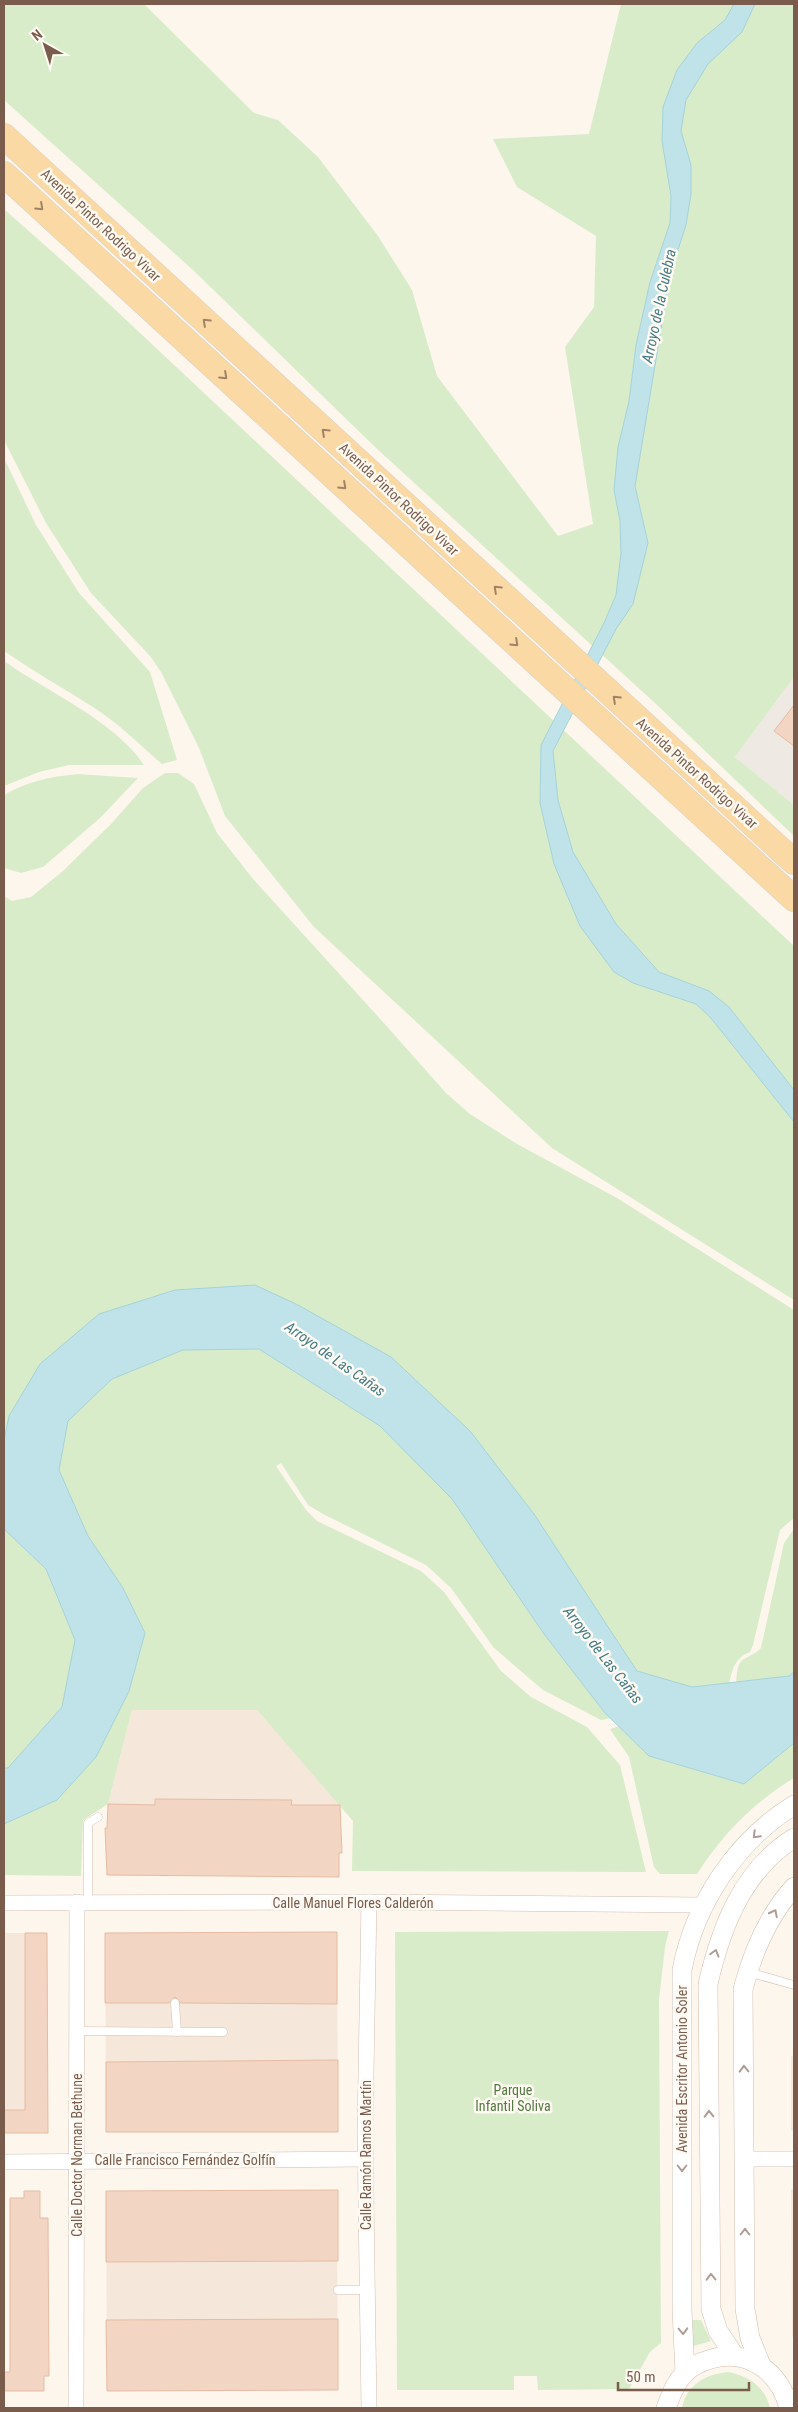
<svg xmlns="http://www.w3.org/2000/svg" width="798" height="2412" font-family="'Roboto Condensed',sans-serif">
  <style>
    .residential { fill: #f5e8da }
    .industrial { fill: #efe9e4 }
    .green { fill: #d8ecc9 }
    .water { fill: #bfe3e8; stroke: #a5d3da }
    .building { fill: #f3d5c3; stroke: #e6bba3 }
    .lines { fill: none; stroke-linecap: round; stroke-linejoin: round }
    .service-casing { stroke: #d1beb0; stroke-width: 9 }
    .minor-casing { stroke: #d1beb0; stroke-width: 16 }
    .tertiary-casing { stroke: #d1beb0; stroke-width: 20 }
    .primary-casing { stroke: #dad1cd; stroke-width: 26 }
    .service { stroke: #fff; stroke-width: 8 }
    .minor { stroke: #fff; stroke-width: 15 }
    .tertiary { stroke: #fff; stroke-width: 19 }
    .primary { stroke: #fbd9a5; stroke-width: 25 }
    .oneway { stroke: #a18267 }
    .oneway2 { stroke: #af9d94 }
    .labels { text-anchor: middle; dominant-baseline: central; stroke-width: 5; stroke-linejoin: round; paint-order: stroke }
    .street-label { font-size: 14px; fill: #7a5c4d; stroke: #fffaf3 }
    .park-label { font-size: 14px; fill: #537a41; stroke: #fffaf3 }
    .water-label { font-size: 15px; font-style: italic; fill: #437c86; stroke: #fffaf3 }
  </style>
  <rect width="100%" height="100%" fill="#fdf6ec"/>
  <!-- residential -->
  <g class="residential">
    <polygon points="132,1710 257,1710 340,1805 342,1853 339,1853 339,1877 107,1875 105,1828 107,1828 108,1804"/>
    <polygon points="337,1932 338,2132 106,2132 105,1933"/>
    <polygon points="4,1933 47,1933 48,2133 4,2133"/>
    <rect x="791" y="2056" width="3" height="75"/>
    <polygon points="791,2189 794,2189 794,2340 792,2336"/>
    <polygon points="106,2191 211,2191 337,2226 338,2390 107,2391"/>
  </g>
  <!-- industrial -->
  <polygon class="industrial" points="794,677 794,805 735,757"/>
  <!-- green -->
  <g class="green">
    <polygon points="4,4 144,4 254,113 278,120 318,157 378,236 412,290 437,376 558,536 593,524 565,347 594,307 596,236 517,187 493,139 589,134 621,4 794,4 794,677 735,757 794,805 794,836 656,704 375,447 194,271 4,100"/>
    <polygon points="4,209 75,272 794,946 794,1300 552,1148 314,927 225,816 199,748 161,672 150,656 91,593 46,523 4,440"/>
    <path d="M4 458 36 525 79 593 150 672 177 760 162 764C139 744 118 723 93 707 63 688 33 671 4 651Z"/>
    <path d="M4 661C47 692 114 720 144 765H69L39 772 4 786Z"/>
    <path d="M165 773H178L194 784 217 833 253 879 383 1022 446 1093 470 1114 517 1144 617 1198 794 1310V1518L780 1530 753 1645 750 1652C731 1659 731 1677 727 1695L601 1720 543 1690 494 1648 451 1588 426 1565 323 1514 308 1505 281 1463 276 1466 306 1510 317 1521 421 1571 444 1592 501 1671 531 1697 587 1727 620 1765 646 1872 352 1871 353 1821 257 1710H132L108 1804 83 1820 81 1876 4 1875V896L12 901 31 897 63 871 111 824 143 788Z"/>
    <path d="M77 774 138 778 100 818 43 867 21 873 4 868V795C27 781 51 777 77 774Z"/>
    <path d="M794 1529V1778C753 1803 723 1834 697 1874H660L654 1867 629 1757 610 1729 736 1690C737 1680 735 1664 744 1659 751 1655 755 1654 761 1648L784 1543Z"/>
    <polygon points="669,1931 665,1947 659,2000 661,2343 650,2352 629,2389 538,2390 537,2376 514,2376 514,2390 397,2390 395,1932"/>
    <polygon points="691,2320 701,2320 711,2341 690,2347"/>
    <path d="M728 2372C749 2376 765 2387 770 2408H682C686 2385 706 2374 728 2372Z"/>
  </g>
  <!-- water -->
  <g class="water">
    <polygon points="734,4 755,4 742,32 708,64 686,100 681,131 691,165 691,194 686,225 670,275 635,486 648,543 633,604 616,629 553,751 558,800 573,852 616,924 659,972 709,991 729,1007 794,1090 794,1122 710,1017 696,1004 633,983 614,972 580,926 554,864 540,803 541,745 604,623 616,595 621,553 620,521 614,490 618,447 629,401 636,345 650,282 670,223 671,196 662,141 663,107 677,70 697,43 725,20"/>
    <polygon points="255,1285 298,1305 391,1357 470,1431 534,1514 637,1671 692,1687 789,1676 794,1672 794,1743 744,1784 649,1756 605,1713 544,1634 452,1499 380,1426 259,1349 183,1350 112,1379 68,1421 59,1470 88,1536 123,1588 145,1633 129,1691 96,1757 57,1800 4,1824 4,1768 8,1768 62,1707 75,1640 46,1569 4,1529 4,1440 9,1416 40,1364 99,1314 175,1290"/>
  </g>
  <!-- building -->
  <g class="building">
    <polygon points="794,705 794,746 774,731"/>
    <polygon points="155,1799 292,1800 291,1805 340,1805 342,1853 339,1853 339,1877 107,1875 105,1828 107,1828 108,1804 155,1805"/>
    <polygon points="337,1932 337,2004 181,2003 175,1997 169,2003 105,2003 105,1933"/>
    <polygon points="25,1933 47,1933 48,2133 4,2133 4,2110 25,2110"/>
    <polygon points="338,2060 338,2132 106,2132 106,2062"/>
    <polygon points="338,2190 338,2261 106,2262 106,2191"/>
    <polygon points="24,2191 40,2191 40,2218 48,2218 49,2376 44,2376 44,2391 4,2391 4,2372 10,2372 10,2198 24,2198"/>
    <polygon points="338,2319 338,2390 107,2391 106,2320"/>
  </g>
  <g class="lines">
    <!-- service casing -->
    <g class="service-casing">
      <g id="service">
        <polyline points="88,1902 88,1823 98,1817"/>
        <polyline points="748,1972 794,1985"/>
        <polyline points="175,2003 177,2032"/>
        <polyline points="77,2031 223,2032"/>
        <polyline points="338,2290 367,2290"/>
      </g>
    </g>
    <!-- minor casing -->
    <g class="minor-casing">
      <g id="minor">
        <polyline points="369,1902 365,2132 369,2408"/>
        <polyline points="4,1903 369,1902 703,1905"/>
        <polyline points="745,2159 794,2159"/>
        <polyline points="4,2162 365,2159"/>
        <polyline points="76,2408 77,1902"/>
      </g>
    </g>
    <!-- tertiary casing -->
    <g class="tertiary-casing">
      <g id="tertiary">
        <path d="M734 2355 718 2331 711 2309 708 1984C721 1927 743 1870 794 1838"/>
        <path d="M761 2365 750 2338 745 2309 743 1989C753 1951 768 1916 794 1887"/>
        <path d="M685 2373 682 2309V1970C695 1903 736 1841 794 1805"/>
        <path d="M666 2408C671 2396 674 2384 684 2374 691 2366 701 2362 711 2359 748 2348 780 2372 789 2408"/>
      </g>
    </g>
    <!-- primary casing -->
    <g class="primary-casing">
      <g id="primary">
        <polyline points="4,136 794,862"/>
        <polyline points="4,174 794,899"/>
      </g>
    </g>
    <!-- service -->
    <use href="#service" class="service"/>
    <!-- minor -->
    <use href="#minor" class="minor"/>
    <!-- tertiary -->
    <use href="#tertiary" class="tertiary"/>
    <!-- primary -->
    <use href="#primary" class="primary"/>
  </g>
  <!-- one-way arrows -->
  <defs><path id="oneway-chevron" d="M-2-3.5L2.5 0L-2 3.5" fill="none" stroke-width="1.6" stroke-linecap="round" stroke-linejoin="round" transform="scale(1.25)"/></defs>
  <g class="oneway">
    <use href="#oneway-chevron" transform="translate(40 207) rotate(43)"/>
    <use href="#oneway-chevron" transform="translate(206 322) rotate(-137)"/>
    <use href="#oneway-chevron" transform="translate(224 376) rotate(43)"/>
    <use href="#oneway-chevron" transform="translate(325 432) rotate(-137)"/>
    <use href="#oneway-chevron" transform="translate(343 486) rotate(43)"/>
    <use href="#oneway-chevron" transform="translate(497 589) rotate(-137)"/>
    <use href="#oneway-chevron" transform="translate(515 643) rotate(43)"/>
    <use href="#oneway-chevron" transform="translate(616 699) rotate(-137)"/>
  </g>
  <g class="oneway2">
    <use href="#oneway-chevron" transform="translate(756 1835) rotate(135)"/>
    <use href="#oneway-chevron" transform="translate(774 1913) rotate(-63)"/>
    <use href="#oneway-chevron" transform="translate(715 1953) rotate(-74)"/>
    <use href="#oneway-chevron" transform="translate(744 2069) rotate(-91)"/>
    <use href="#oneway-chevron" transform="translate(709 2114) rotate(-91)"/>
    <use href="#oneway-chevron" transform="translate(682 2168) rotate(90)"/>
    <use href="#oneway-chevron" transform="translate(745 2232) rotate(-90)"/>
    <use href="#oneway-chevron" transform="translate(711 2277) rotate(-91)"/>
    <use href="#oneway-chevron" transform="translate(683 2331) rotate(88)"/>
  </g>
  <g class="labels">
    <!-- street labels -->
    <g class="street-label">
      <text transform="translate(101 225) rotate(43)">Avenida Pintor Rodrigo Vivar</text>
      <text transform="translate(399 499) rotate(43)">Avenida Pintor Rodrigo Vivar</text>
      <text transform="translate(697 773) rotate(42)">Avenida Pintor Rodrigo Vivar</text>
      <text x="353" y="1903">Calle Manuel Flores Calderón</text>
      <text transform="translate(682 2069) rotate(-90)">Avenida Escritor Antonio Soler</text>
      <text transform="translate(77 2155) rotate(-90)">Calle Doctor Norman Bethune</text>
      <text transform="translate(366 2155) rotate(-90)">Calle Ramón Ramos Martín</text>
      <text x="185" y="2160">Calle Francisco Fernández Golfín</text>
    </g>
    <!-- park labels -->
    <g class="park-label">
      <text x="513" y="2090">Parque<tspan x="513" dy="16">Infantil Soliva</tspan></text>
    </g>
    <!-- water labels -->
    <g class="water-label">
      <text transform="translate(659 306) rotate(-78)">Arroyo de la Culebra</text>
      <text transform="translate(335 1359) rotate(35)">Arroyo de Las Cañas</text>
      <text transform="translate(603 1655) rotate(52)">Arroyo de Las Cañas</text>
    </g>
  </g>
  <!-- border -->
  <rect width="798" height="2412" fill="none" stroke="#7a5c4d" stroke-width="10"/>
  <!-- north arrow -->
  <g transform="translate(45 45) rotate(321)" stroke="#fffaf3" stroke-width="4" paint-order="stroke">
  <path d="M0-4L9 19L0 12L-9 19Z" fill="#7a5c4d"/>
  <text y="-8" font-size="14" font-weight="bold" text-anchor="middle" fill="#7a5c4d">N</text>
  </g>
  <!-- scale -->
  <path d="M618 2382v8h131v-8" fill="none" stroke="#7a5c4d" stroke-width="2.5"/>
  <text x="626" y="2382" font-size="15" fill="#7a5c4d" stroke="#fffaf3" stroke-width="4" paint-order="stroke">50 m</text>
</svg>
